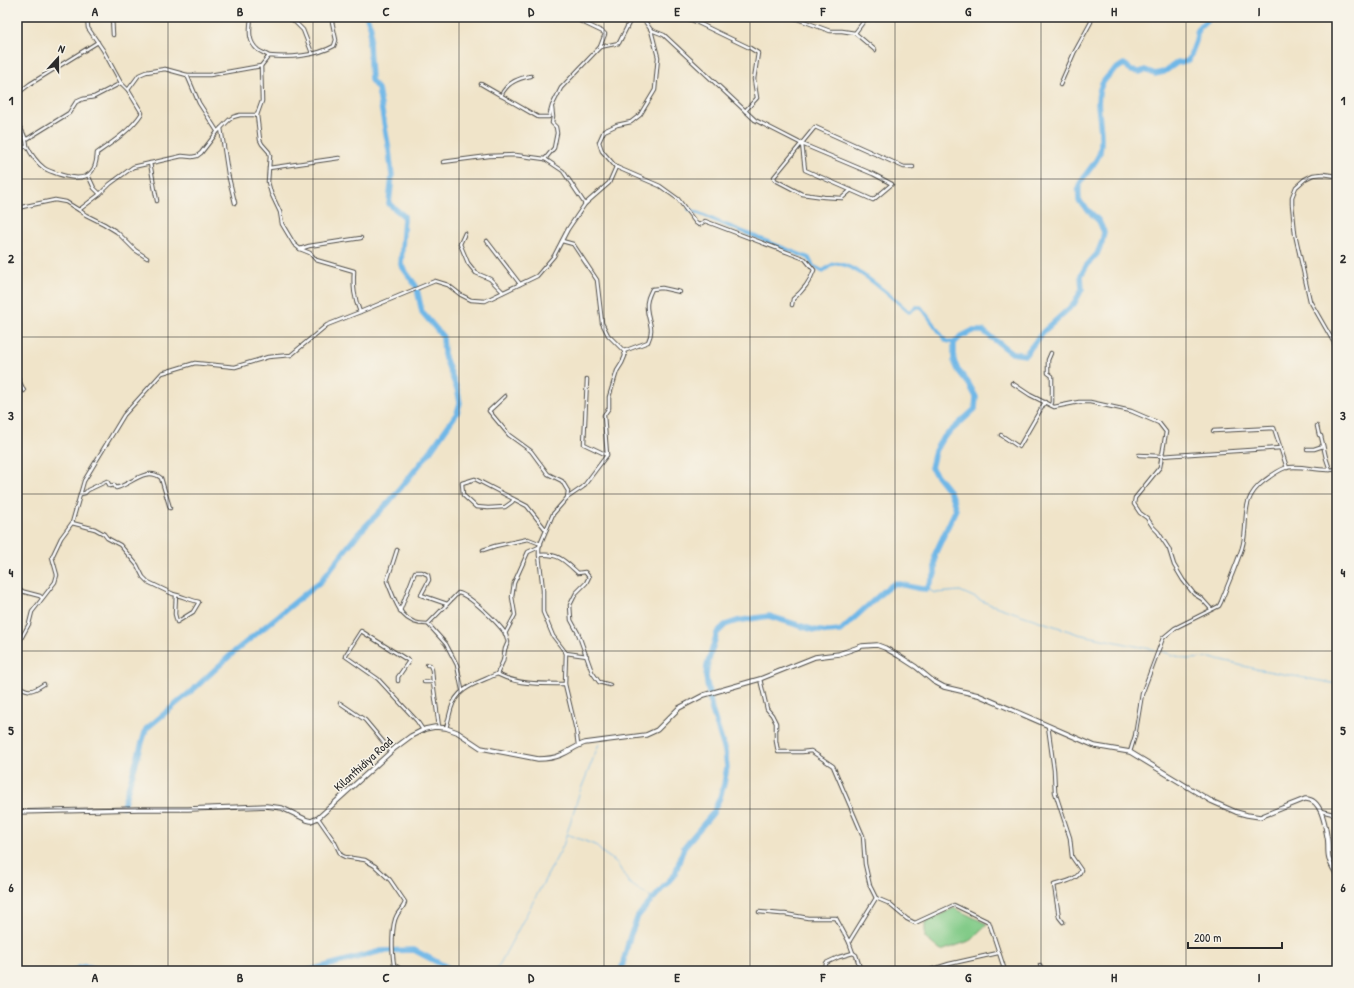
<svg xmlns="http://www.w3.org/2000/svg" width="1354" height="988" font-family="'Patrick Hand',sans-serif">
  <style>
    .green { fill: #82cb88; stroke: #567b5a }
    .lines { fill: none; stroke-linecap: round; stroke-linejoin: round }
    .stream { stroke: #6fb7e7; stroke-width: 1 }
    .canal { stroke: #6fb7e7; stroke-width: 3.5 }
    .river { stroke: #6fb7e7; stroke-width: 5.5 }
    .street-casing { stroke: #494743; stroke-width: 4.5 }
    .secondary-casing { stroke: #494743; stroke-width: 5.5 }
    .street { stroke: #fff; stroke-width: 2.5 }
    .secondary { stroke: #fff; stroke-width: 3.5 }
    .grid { fill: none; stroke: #2b2b2b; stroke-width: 1; stroke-opacity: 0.55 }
    .labels { text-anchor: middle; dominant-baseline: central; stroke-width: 3; stroke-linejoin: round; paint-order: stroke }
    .street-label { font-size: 12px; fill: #2b2b2b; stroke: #f7f3e8 }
    .neatline { fill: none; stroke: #2b2b2b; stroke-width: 1.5 }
    .grid-label { font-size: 13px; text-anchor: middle; font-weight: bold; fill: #2b2b2b }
  </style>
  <rect width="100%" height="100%" fill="#f7f3e8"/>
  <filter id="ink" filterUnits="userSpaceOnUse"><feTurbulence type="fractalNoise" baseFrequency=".025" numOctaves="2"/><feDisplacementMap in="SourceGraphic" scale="8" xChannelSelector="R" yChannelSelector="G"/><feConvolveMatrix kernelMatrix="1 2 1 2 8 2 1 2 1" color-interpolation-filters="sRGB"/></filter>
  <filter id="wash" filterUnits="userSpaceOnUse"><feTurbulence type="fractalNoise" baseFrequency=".012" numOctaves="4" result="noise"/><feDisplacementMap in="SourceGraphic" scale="16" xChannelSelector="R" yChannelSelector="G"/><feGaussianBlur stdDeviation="0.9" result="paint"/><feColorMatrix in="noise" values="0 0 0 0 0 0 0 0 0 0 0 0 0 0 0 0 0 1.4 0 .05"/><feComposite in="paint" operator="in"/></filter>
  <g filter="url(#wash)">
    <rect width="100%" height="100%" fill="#f0e4c9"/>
    <!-- green -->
    <polygon class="green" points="954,908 987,924 972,940 941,951 925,938 925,922"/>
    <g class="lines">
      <!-- stream -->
      <g class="stream">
        <polyline points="927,589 935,593 960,591 989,604 1078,634 1155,650"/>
        <polyline points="1161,651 1186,659 1211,658 1218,660 1256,669 1337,684"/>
        <polyline points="567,834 595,845 603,853 616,862 629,883 653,899"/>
        <polyline points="496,971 563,846 579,794 599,744"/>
      </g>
      <!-- canal -->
      <path class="canal" d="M689 209 721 223 809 258 813 266 823 271C826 269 830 266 833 264 850 258 896 301 909 312L916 307H921L946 341 954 343"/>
      <!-- river -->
      <g class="river">
        <polyline points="367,17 371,28 369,43 371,80 378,89 389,150 392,176 389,204 404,216 401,265 416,286"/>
        <polyline points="123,806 146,729 195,688 234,652 321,581 357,535 389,502 429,453 457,413 460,403 458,392 444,355 443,337 422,312 417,289"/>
        <path d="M74 971C82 965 91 966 99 971"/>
        <polyline points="307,971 381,951 414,950 454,971"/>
        <path d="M621 971 630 936 638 916 675 874 684 847 713 813 720 797 724 784 727 767 725 751 712 710 706 677 707 666 717 633 725 625 737 621 769 616 814 630 828 632 840 631 885 590 895 583C906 585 916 589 927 589L935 574V554L956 509 950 492 931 468 935 451 942 439 975 409 976 397 969 384 958 370 954 361V343L960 337 972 331H983L1012 353 1025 355 1043 332 1074 304 1082 289 1081 275 1087 265 1097 254 1102 242 1104 232 1099 221 1079 201C1079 197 1078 190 1079 186 1083 174 1097 164 1100 152 1107 115 1080 89 1124 64L1127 66 1131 71 1140 72 1145 70 1155 74 1164 72 1178 62 1182 63 1189 60 1196 41 1198 28 1210 17"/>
      </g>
    </g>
  </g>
  <g filter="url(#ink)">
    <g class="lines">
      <!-- street casing -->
      <g class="street-casing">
        <g id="street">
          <polyline points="112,17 113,35"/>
          <path d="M251 17C250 28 247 41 258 50 261 52 266 54 269 56"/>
          <polyline points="290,17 303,30 312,53"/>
          <polyline points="579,17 580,21 603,32 605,34 600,47"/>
          <path d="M642 17 651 30 658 57 655 90 640 115 631 122 617 125 604 131 599 142 602 151 616 167 660 186 678 199 696 223 699 225 705 221 805 259 814 270C810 282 803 291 793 299L792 305"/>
          <polyline points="682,17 692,20 750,48 758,53 754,79 757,98 745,111"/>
          <polyline points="792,17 830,31 842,31 855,33 875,50"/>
          <polyline points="651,30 664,35 755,120 802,144 873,174 892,184 873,200 805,170 802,144"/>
          <polyline points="855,33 867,17"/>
          <polyline points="261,66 262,101 257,115 260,140 262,144 269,152 270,156 269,168 339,158"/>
          <polyline points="187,75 199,103 217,131"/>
          <polyline points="481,84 538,117 549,117 552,106 561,88 600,47 619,43 632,17"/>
          <polyline points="1060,85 1074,53 1091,22 1091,17"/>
          <path d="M128 90 139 75 146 72 165 69 187 75H210L261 66 269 56C290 58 316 56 334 46L336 40 331 17"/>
          <polyline points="17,94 30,84 98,42"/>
          <path d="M501 96C506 83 518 78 531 76"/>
          <path d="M17 122C21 130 27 137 27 146L17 150"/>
          <polyline points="221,128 228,174 235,203"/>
          <polyline points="27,139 69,113 76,102 83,99 94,97 121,83"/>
          <path d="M27 146C31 154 36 162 44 168 48 171 53 172 58 174 80 181 96 180 97 153 113 142 131 130 142 113L128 90 121 83 103 50 88 28 87 17"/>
          <polyline points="545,159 554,148 557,133 556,127 552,123 553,117 552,108"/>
          <polyline points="443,162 489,156 515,155 545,159 563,171 585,204"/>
          <polyline points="150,163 157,201"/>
          <path d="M269 168 268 182 271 193 280 212 282 224 294 244 300 249 310 253 316 260 354 271C353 287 354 298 360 312"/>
          <polyline points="88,175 94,188 100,194"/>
          <polyline points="1337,176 1323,174 1313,175 1305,179 1296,187 1292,197 1292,204 1295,234 1310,301 1337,348"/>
          <polyline points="851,190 842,198 824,197 802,194 775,180 774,177 815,127 904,167 913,167"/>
          <polyline points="17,208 55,200 66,202 79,210 100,194 110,184 133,167 182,156 192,157 197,156 201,153 218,131 229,120 233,117 240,115 257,115"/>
          <polyline points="79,210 86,215 104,224 117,232 135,250 147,258"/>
          <polyline points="465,233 460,244 468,263 476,273 490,279 503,292"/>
          <polyline points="487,241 520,284"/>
          <path d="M562 241 573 244 597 280 602 323 608 335 624 351 625 356 622 363 617 371 609 397V408L604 415 607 455 583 487 567 498 553 514 539 547V555C558 553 564 560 578 573L585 572 589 577 586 583 576 593 570 605 571 620 578 633 592 672 599 682 610 685"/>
          <polyline points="300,249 309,246 361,238"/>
          <path d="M624 351 648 342C655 328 648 322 647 308 646 301 649 295 652 289L662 288 680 292"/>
          <polyline points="1051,353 1048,360 1048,373 1052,376 1052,402 1051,405"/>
          <polyline points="17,376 24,391"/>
          <polyline points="587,379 584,444 607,455"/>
          <polyline points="1012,383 1030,395 1054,407 1079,402 1090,402 1131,411 1159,423 1166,432 1160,467 1135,498 1134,504 1140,513 1147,518 1153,527 1158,532 1169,549 1174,565 1183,580 1194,594 1202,599 1211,609"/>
          <polyline points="505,396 489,411 509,435 531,451 548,474 562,481 568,491 567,498"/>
          <polyline points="1337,407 1335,407 1337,418"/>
          <polyline points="1317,426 1319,435 1321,436 1326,458 1330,470"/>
          <polyline points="1213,431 1274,428 1287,468"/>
          <polyline points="1001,435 1019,447 1045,402"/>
          <polyline points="1307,449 1314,449 1323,446"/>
          <polyline points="1139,455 1161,456 1281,448"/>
          <polyline points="17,462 17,476"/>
          <path d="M80 494 85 493 88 490 107 481 110 486 114 485 116 488C130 485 146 466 161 478L170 508"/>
          <polyline points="514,499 512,502 505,507 488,508 476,507 463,495 462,483 475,479 527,506 546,530"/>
          <path d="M72 523 95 529 104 534 107 538 120 545 137 565 143 577 148 582 173 594C182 596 190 600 199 602L193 612 177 622 175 614 176 595"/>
          <path d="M397 550 387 581C396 602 400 625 428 624"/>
          <polyline points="483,550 495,546 528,539 541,544"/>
          <polyline points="539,555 543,590 543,612 553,636 566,653 587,656"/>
          <polyline points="17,590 40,596 42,598"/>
          <polyline points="400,611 415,572 422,572 428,575 429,580 421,595 447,604"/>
          <polyline points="505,634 515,615 512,597 514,583 528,552 539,547"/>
          <polyline points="17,646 29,624 32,612 55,582 57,575 52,557 61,538 72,523 84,481 124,415 162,373 195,363 235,367 268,357 291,355 327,325 360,312 435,281 448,285 461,295 471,300 485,301 537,276 554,256 568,229 585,204 609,183 616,167"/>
          <polyline points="566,653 565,684 576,730 578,745"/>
          <polyline points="427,665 430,665 432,670 433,682 439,727"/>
          <path d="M497 674C518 685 542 684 565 684"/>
          <polyline points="760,679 767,709 772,715 776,723 776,741 778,752 802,752 811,751 833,766 863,836 865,864 870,886 876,898 888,903 907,919 915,923 954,905 989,922 1005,971"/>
          <polyline points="398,681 398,677 409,661 361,631 345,656 378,679 417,721 423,730"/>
          <polyline points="424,682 433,682"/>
          <path d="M17 685C29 693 32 692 44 684"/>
          <polyline points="17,691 19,687"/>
          <polyline points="340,703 365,720 391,751"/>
          <path d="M1048 726 1054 770 1055 792 1070 838 1072 857 1081 870C1077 881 1063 882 1054 885L1059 917 1063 922"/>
          <path d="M446 728C448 722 449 716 451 709 457 687 478 683 497 674L503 661 505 649 508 642C507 640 507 636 505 633 498 623 470 595 458 593L428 624 446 644 457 665 462 690"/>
          <path d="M1130 752 1135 736 1142 694 1163 638 1175 628 1219 606 1221 602C1228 584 1236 566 1242 548 1250 521 1238 501 1264 481 1271 476 1277 471 1285 468 1302 464 1320 473 1337 469"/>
          <polyline points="1321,811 1337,815"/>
          <path d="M318 818 334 841 341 855 345 857 365 860 375 866 390 880 405 902C404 907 400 910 397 915 391 925 392 953 394 965L404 971"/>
          <polyline points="759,912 781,914 785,914 808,918 836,918 849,942"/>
          <polyline points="853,953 856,955 861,971"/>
          <polyline points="1040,965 1043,971"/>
          <polyline points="825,971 826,963 839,957 853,953 849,942 876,898"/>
          <polyline points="927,971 949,964 998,953"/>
        </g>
      </g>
      <!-- secondary casing -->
      <g class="secondary-casing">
        <path id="secondary" d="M17 812 138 809H188L266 806 282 808 307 820 311 821 318 818 395 748 411 736 425 729 435 727 446 728 457 732 481 748 538 759C546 759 554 758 561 755 570 751 576 746 585 743L646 735 657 730 679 708 704 695 760 679 815 657 839 654 862 646 877 645 885 648 899 656 916 667 933 681 944 687 978 695 1095 746 1130 752 1211 801 1236 812 1247 815 1260 817 1305 799C1321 798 1325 824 1327 836 1329 843 1327 851 1329 858 1330 864 1334 870 1337 875"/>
      </g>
      <!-- street -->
      <use href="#street" class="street"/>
      <!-- secondary -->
      <use href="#secondary" class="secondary"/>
    </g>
  </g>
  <!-- grid -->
  <path class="grid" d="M168 17V971M313 17V971M459 17V971M604 17V971M750 17V971M895 17V971M1041 17V971M1186 17V971M17 179H1337M17 337H1337M17 494H1337M17 651H1337M17 809H1337"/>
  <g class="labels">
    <!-- street labels -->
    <g class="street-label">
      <text transform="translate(363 764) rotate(-42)">Kilanthidiya Road</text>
    </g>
  </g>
  <!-- margin -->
  <rect width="1354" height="988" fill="none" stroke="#f7f3e8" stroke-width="44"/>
  <!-- north arrow -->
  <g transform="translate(58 58) rotate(21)" stroke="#f7f3e8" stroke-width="3" paint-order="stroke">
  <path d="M0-3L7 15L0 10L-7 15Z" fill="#2b2b2b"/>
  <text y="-6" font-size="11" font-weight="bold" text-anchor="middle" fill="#2b2b2b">N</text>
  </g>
  <!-- scale -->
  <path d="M1188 942v6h94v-6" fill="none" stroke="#2b2b2b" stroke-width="2"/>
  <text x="1194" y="942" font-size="12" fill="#2b2b2b" stroke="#f7f3e8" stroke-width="3" paint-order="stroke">200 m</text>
  <rect x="22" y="22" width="1310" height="944" class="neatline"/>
  <g class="grid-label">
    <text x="95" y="16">A</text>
    <text x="240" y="16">B</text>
    <text x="386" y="16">C</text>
    <text x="531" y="16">D</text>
    <text x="677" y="16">E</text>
    <text x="823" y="16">F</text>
    <text x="968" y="16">G</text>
    <text x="1114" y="16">H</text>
    <text x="1259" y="16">I</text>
    <text x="11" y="105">1</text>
    <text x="1343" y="105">1</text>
    <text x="11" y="263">2</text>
    <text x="1343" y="263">2</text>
    <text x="11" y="420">3</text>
    <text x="1343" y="420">3</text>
    <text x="11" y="577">4</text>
    <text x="1343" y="577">4</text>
    <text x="11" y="735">5</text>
    <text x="1343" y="735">5</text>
    <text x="11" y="892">6</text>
    <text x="1343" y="892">6</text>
    <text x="95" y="982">A</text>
    <text x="240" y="982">B</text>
    <text x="386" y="982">C</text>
    <text x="531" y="982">D</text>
    <text x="677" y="982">E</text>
    <text x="823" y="982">F</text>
    <text x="968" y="982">G</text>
    <text x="1114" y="982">H</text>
    <text x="1259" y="982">I</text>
  </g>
</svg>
